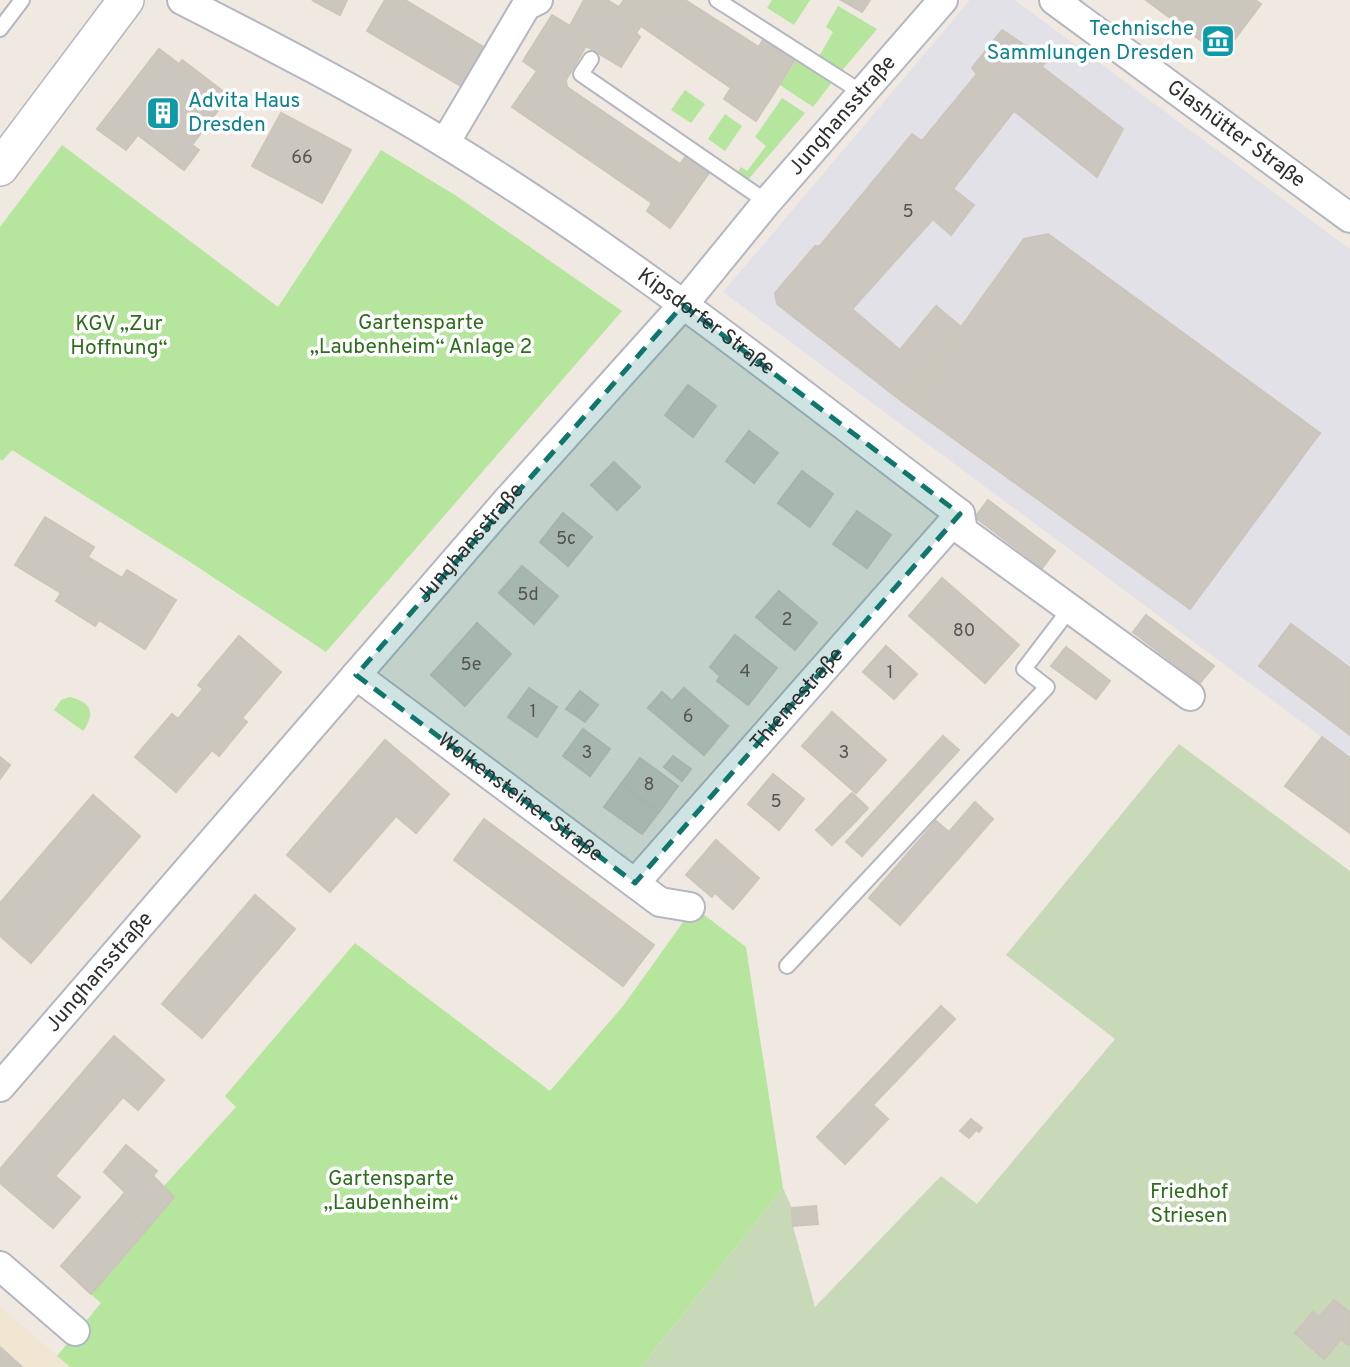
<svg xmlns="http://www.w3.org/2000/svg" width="1350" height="1367" font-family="Overpass,sans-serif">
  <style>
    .industrial { fill: #e3e1e8 }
    .education { fill: #f0e6d1 }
    .green { fill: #b6e59e }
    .cemetery { fill: #c8d9b8 }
    .building { fill: #cbc7bf; stroke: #cbc5ba; stroke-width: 2 }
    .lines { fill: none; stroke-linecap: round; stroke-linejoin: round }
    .service-casing { stroke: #b4b7c1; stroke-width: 18 }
    .minor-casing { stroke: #b4b7c1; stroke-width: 32 }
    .tertiary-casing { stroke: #b4b7c1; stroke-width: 38 }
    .service { stroke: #fff; stroke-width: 14 }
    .minor { stroke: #fff; stroke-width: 28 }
    .tertiary { stroke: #fff; stroke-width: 35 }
    .marked { fill: #0f766e; fill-opacity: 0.2; stroke: #0f766e; stroke-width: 5; stroke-dasharray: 14 9; stroke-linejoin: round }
    .labels { text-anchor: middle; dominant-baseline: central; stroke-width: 7; stroke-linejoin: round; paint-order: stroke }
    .number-label { font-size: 18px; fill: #555452 }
    .culture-label { font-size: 21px; fill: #0d838f; stroke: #fff; text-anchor: end }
    .street-label { font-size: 21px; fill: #2e2e2e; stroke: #fff }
    .park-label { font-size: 21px; fill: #2c6e1b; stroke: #fff }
  </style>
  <rect width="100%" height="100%" fill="#efe9e1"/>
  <!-- industrial -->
  <polygon class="industrial" points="970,0 1015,0 1350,249 1350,758 723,292"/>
  <!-- education -->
  <polygon class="education" points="0,1307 70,1367 0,1367"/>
  <!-- green -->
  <g class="green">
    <polygon points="772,0 810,0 794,25 767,8"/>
    <polygon points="838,6 877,29 840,73 818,58 833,32 826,27"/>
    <polygon points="798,58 833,81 813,107 780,85"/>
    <polygon points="685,90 705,104 691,123 671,110"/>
    <polygon points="782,98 805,113 747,181 736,174 741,167 747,171 766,146 755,137"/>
    <polygon points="725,114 742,126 725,151 708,139"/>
    <polygon points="62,145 278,307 381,150 455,195 622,311 326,652 190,562 12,450 2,461 0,459 0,227"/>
    <path d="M70 697C91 702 96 713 83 731L54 710 61 700Z"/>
    <polygon points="694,907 746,947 783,1188 641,1367 70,1367 57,1356 101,1303 91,1294 174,1198 163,1187 236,1107 225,1096 355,943 550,1091 623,1006"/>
  </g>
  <!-- cemetery -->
  <polygon class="cemetery" points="1179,744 1350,871 1350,1367 641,1367 783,1188 792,1208 793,1226 815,1307 941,1176 977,1204 1115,1039 1006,955"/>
  <!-- building -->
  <g class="building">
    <polygon points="312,0 347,0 340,15"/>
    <polygon points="385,0 405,0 492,52 469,91 367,31"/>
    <polygon points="584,0 607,0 619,7 624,0 685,0 759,47 765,36 797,57 756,121 724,99 731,88 641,26 636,33 640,37 621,67 586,46 566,80 567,87 680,164 686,156 709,173 670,228 647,211 652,203 512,107 537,71 523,61 552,15 570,26"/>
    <polygon points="841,0 870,0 862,12"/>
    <polygon points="1146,0 1255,0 1261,4 1222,56"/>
    <polygon points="1002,30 1047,60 1042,67 1123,129 1097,177 1014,111 953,189 974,205 951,235 933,219 852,309 900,350 936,306 961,327 903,402 777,304 775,293 815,246 820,246 912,134 922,141 977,74 972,68"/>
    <polygon points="159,49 179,64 182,60 229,96 192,145 199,150 184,170 138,135 126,150 97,129"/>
    <polygon points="281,113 351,150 322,203 252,166"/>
    <polygon points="1048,234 1320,433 1190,609 903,402 961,327 1024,239"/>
    <polygon points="688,385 716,406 693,437 665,415"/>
    <polygon points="749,431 778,453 754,483 726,461"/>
    <polygon points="614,462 640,487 617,510 591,485"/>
    <polygon points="802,471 833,494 810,527 778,503"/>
    <polygon points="988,500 1055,551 1042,568 975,517"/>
    <polygon points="857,511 891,535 867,568 833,544"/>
    <polygon points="563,513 592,537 568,566 540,542"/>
    <polygon points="45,517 94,547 88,557 122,578 127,570 176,600 145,649 99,620 95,626 56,601 61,593 15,565"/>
    <polygon points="522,566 558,596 534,624 499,593"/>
    <polygon points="942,578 1019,645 985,683 909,616"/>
    <polygon points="779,591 817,623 795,650 756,617"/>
    <polygon points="1146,615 1214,666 1200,683 1133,632"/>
    <polygon points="477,623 511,654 465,706 431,675"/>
    <polygon points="1291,624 1350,668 1350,735 1259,666"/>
    <polygon points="735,635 777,668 748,705 717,681 720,676 710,667"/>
    <polygon points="239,636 281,672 242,718 247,722 219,756 212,750 176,792 135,757 172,714 178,719 203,689 198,685"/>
    <polygon points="886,646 917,674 894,699 863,672"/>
    <polygon points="1066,647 1110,681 1096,699 1051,666"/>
    <polygon points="529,688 557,707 537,737 508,717"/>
    <polygon points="684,688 728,726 704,755 648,708 662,692 672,701"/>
    <polygon points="580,691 589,698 575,715 566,709"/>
    <polygon points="589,698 598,705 585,722 575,715"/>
    <polygon points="832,712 886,760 856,793 802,746"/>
    <polygon points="583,729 610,749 590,776 563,756"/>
    <polygon points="943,736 959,750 862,856 846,842"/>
    <polygon points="1322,737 1350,758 1350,833 1285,786"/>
    <polygon points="385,740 449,794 416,833 396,816 330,892 287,855"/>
    <polygon points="673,756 691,769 682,781 664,767"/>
    <polygon points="0,757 10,765 0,779"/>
    <polygon points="640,758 678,786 659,812 621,784"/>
    <polygon points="773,774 804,799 779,830 748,804"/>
    <polygon points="621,784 659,812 642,834 604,807"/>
    <polygon points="852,793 868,808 856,821 840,805"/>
    <polygon points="93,795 140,836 31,963 0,936 0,903"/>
    <polygon points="975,802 993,819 900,925 869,898 936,821 949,832"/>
    <polygon points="840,805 856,821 844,833 828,818"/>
    <polygon points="828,818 844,833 832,845 816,830"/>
    <polygon points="484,819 654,945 623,986 454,860"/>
    <polygon points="716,840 759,878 733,909 715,893 712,897 686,875"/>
    <polygon points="255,895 295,929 202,1038 162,1004"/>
    <polygon points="941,1006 955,1019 873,1105 888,1119 845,1164 817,1137"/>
    <polygon points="114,1036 164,1080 138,1110 123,1097 55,1176 80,1197 53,1228 0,1183 0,1169"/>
    <polygon points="971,1119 982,1128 979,1132 976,1130 969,1138 960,1131"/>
    <polygon points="126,1145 157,1171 153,1176 174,1197 148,1228 118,1201 125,1192 104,1172"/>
    <polygon points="118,1201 148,1228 91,1294 61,1266"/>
    <polygon points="816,1206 818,1224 793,1226 792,1208"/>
    <polygon points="1334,1300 1350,1312 1350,1343 1348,1345 1341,1339 1324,1359 1295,1333 1313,1312 1319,1317"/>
    <polygon points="0,1347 22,1367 0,1367"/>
  </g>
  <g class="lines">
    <!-- service casing -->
    <g class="service-casing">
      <g id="service">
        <polyline points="717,0 861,92"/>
        <polyline points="0,29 22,0"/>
        <polyline points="591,59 581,74 767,202"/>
        <polyline points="787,966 1047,687 1024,669 1069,610"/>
      </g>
    </g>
    <!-- minor casing -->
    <g class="minor-casing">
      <g id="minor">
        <path id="s1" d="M182 0C270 45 359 91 443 142 624 252 791 386 960 514L963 531 1190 696"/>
        <path id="s2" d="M1054 0 1350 218"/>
        <polyline points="445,143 526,6 538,0"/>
        <path id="s3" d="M356 675 660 902 690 907"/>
        <path id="s4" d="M635 883 960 514"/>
        <path id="s5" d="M0 1087 505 503 683 305 767 202 943 0"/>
        <polyline points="0,1266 75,1331"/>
      </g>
    </g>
    <!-- tertiary casing -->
    <g class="tertiary-casing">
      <polyline id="tertiary" points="0,168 126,0"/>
    </g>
    <!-- service -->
    <use href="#service" class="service"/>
    <!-- minor -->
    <use href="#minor" class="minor"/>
    <!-- tertiary -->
    <use href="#tertiary" class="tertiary"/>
  </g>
  <!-- marked area -->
  <path class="marked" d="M683 305 960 514 635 883 356 675Z"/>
  <!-- icons -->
  <defs>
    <g id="museum-square" transform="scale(1.75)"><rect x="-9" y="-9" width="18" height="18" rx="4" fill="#0f9aa8" stroke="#fff"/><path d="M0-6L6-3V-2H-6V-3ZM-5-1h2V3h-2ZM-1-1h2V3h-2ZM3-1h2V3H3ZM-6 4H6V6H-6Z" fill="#fff"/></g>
    <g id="building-square" transform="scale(1.75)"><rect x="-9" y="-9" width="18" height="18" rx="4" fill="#0f9aa8" stroke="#fff"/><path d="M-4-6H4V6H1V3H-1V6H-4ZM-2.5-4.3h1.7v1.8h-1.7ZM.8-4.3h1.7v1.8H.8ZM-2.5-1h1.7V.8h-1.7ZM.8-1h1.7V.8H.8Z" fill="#fff"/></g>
  </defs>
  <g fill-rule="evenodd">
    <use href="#museum-square" x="1218" y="41"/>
    <use href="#building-square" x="163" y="113"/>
  </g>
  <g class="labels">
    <!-- number labels -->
    <g class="number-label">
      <text x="302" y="158">66</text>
      <text x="908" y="212">5</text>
      <text x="566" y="539">5c</text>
      <text x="528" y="595">5d</text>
      <text x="787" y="620">2</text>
      <text x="964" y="631">80</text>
      <text x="471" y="665">5e</text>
      <text x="745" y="672">4</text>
      <text x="890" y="673">1</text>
      <text x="533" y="712">1</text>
      <text x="688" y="717">6</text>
      <text x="587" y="753">3</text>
      <text x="844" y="753">3</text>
      <text x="649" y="785">8</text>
      <text x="776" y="802">5</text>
    </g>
    <!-- culture labels -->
    <g class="culture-label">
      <text x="1194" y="29">Technische<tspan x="1194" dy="24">Sammlungen Dresden</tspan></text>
      <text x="188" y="101" text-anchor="start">Advita Haus<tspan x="188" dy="24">Dresden</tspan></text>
    </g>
    <!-- street labels -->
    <g class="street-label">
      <text stroke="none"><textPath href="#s5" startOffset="1286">Junghansstraße</textPath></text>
      <text stroke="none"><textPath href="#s2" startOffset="226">Glashütter Straße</textPath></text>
      <text stroke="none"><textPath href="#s1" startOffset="616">Kipsdorfer Straße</textPath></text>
      <text stroke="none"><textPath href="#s5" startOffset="719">Junghansstraße</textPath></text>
      <text stroke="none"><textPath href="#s4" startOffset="245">Thiemestraße</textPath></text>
      <text stroke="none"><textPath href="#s3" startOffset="205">Wolkensteiner Straße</textPath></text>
      <text stroke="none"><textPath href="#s5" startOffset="152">Junghansstraße</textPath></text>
    </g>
    <!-- park labels -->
    <g class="park-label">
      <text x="421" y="323">Gartensparte<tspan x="421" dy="24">„Laubenheim“ Anlage 2</tspan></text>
      <text x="119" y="324">KGV „Zur<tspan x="119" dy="24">Hoffnung“</tspan></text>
      <text x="391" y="1179">Gartensparte<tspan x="391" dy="24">„Laubenheim“</tspan></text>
      <text x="1189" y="1192">Friedhof<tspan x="1189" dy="24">Striesen</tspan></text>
    </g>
  </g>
</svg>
